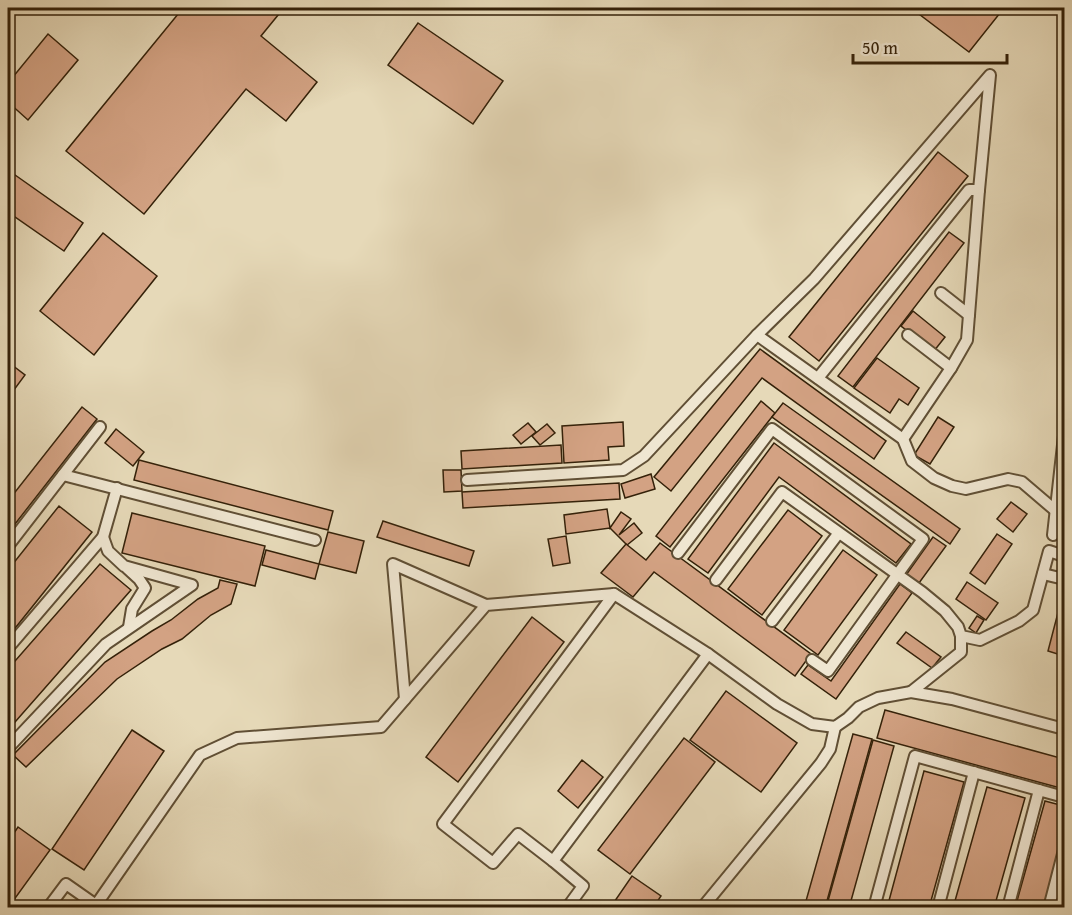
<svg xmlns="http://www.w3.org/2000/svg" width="1072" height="915" font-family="'Gentium Book Plus',serif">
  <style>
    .building { fill: #d3a283; stroke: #342109; stroke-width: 1.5 }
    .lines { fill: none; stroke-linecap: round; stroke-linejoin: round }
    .lane-casing { stroke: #604f35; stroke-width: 14 }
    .lane { stroke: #efe6d1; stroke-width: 10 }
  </style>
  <rect width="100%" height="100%" fill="#e6d9b8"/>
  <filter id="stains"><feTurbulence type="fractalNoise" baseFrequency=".00333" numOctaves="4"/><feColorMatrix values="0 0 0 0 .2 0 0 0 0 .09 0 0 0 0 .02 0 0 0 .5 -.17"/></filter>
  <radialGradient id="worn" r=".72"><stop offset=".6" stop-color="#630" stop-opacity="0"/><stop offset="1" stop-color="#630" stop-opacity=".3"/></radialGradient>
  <!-- building -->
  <g class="building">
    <polygon points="183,8 282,8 283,9 261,36 317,82 286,121 246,89 144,214 66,151"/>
    <polygon points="911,8 1004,8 969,52"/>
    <polygon points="418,23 503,81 473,124 388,65"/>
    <polygon points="48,34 78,60 28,120 8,102 8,83"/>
    <polygon points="938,152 968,176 819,361 789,337"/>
    <polygon points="8,170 83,223 64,251 8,212"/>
    <polygon points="949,232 964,243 853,387 838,376"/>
    <polygon points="103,233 157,276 94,355 40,311"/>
    <polygon points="913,311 945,337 934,351 901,326"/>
    <polygon points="760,349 886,441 874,459 762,378 671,491 654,477"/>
    <polygon points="877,358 919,388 908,405 899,399 890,413 854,388"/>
    <polygon points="8,362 25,375 8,398"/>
    <polygon points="761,401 775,413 670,547 656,536"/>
    <polygon points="783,403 960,529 950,544 772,417"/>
    <polygon points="82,407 97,419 8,533 8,501"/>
    <polygon points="938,417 954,427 930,464 914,455"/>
    <polygon points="623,422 624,446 608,447 609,460 564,463 562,426"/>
    <polygon points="528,423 536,432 521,444 513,435"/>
    <polygon points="547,424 555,433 540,445 532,436"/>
    <polygon points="116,429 144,452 133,466 105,443"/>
    <polygon points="774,443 911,544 896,563 779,477 708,573 688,559"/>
    <polygon points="561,445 562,463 462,469 461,451"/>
    <polygon points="139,460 333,511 328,530 134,480"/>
    <polygon points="443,470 461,470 462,491 444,492"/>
    <polygon points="651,474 655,489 625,498 621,484"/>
    <polygon points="619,483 620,499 463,508 462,492"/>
    <polygon points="1011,502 1027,514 1013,532 997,519"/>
    <polygon points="59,506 92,532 8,637 8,570"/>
    <polygon points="607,509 610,528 621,512 631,519 619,535 634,523 642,533 627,545 610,528 566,534 564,515"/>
    <polygon points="788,510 822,536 762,615 728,589"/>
    <polygon points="132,513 265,546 255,586 122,553"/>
    <polygon points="383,521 474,551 469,566 377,537"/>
    <polygon points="328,532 364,541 356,573 319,564"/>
    <polygon points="997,534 1012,544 985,584 970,573"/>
    <polygon points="566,536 570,563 553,566 548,539"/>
    <polygon points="933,537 946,546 919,583 906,575"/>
    <polygon points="660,543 811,654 795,676 654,572 633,597 601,573 626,544 646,560"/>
    <polygon points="266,550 319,564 315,579 262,565"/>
    <polygon points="843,550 877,575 818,655 784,630"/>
    <polygon points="100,564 131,590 8,730 8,669"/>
    <polygon points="220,580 237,584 231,604 211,615 182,639 162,649 117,679 26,767 13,755 105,662 152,631 171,620 198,599 218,588"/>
    <polygon points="967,582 998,603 986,620 956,599"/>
    <polygon points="900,584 912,593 836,699 801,674 808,665 831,681"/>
    <polygon points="1061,601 1064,602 1064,656 1048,651"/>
    <polygon points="977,616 984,620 976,633 969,628"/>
    <polygon points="532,617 564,642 458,782 426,757"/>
    <polygon points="906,632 941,657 932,668 897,643"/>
    <polygon points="726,691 797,743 761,792 690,740"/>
    <polygon points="885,710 1064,759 1064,789 877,738"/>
    <polygon points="132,730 164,751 84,870 52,849"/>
    <polygon points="853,734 872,739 825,908 804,908"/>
    <polygon points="684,738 715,762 630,874 598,850"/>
    <polygon points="873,740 894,746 849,908 826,908"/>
    <polygon points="582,760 603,777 578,808 558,791"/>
    <polygon points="924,771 964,782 929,908 887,908"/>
    <polygon points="987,787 1025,798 994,908 953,908"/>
    <polygon points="1045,801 1064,806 1064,838 1045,908 1015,908"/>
    <polygon points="18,827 50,850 8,908 8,842"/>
    <polygon points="632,876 661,896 653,908 610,908"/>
  </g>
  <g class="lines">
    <!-- lane casing -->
    <g class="lane-casing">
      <g id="lane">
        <polyline points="941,293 969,315"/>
        <polyline points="757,335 814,279 990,75 979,190 969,190 818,378"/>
        <polyline points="908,335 951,368"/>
        <polyline points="903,439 951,368 967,340 979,190"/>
        <polyline points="63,475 315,540"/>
        <polyline points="467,480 623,470 644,456 757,335 903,439 912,461 934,478 952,486 966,489 1008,479 1022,482 1056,511"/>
        <polyline points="1053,535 1064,436"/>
        <polyline points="8,546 100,427"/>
        <polyline points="678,553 772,429 923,539 828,671 812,660"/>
        <polyline points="127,568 139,579 145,588 132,609 129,627"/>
        <polyline points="1043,574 1064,579"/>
        <polyline points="716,580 782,492 922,592 945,611 958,627 961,636 980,640 1019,621 1033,610 1049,551 1064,556"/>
        <polyline points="772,621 838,534"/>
        <polyline points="8,648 103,537 117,488"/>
        <polyline points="911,692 961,652 961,636"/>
        <polyline points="405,699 393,564 486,605"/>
        <polyline points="8,748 106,644 192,585 124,566 108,551 103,537"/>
        <polyline points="553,861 518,834 493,863 443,824 614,594 708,654 777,704 812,724 835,727 848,718 859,707 878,698 911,692 952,699 1064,729"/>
        <polyline points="48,908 66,884 96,905"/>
        <polyline points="96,908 96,905 200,755 237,738 381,727 486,605 614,594"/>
        <polyline points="567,908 583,886 553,861 708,654"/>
        <polyline points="702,908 821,763 830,749 835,727"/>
        <polyline points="874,908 915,756 1064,797"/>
        <polyline points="938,908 974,772"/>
        <polyline points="1008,908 1039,790"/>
        <polyline points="1049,908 1064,850"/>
      </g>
    </g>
    <!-- lane -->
    <use href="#lane" class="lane"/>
  </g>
  <!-- margin -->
  <rect width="1072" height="915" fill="none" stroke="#e6d9b8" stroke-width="30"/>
  <rect x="9" y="9" width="1054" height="897" fill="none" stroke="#342109" stroke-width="3"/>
  <rect x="15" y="15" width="1042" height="885" fill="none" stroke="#342109" stroke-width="1.5"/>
  <!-- scale -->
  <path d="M853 54v9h154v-9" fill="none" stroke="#342109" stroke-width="3"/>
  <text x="862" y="54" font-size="18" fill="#342109" stroke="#efe6d1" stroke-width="4.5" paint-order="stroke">50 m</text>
  <rect width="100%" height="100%" filter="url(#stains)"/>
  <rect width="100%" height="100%" fill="url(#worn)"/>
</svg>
